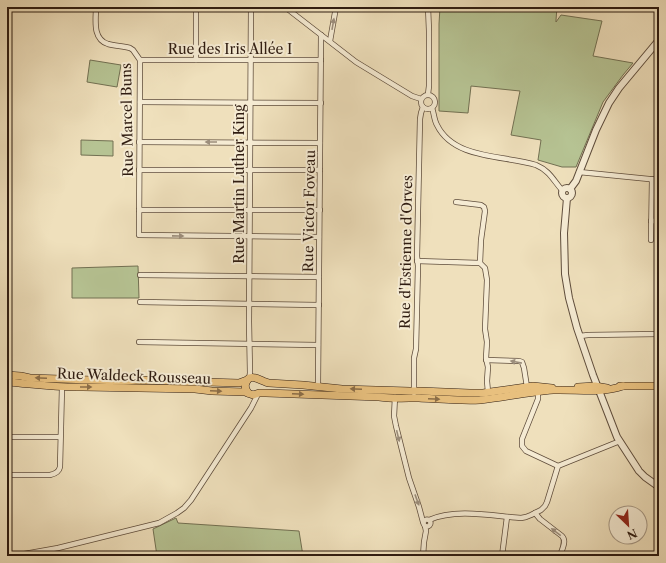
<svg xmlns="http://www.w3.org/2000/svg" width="666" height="563" font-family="'Libre Caslon Text',serif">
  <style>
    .green { fill: #b6c393; stroke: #727052 }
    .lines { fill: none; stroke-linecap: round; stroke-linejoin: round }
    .minor-casing { stroke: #5f4d3c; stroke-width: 6 }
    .tertiary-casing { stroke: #5f4d3c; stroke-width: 8 }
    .primary-casing { stroke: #2f1c11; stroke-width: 8 }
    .minor { stroke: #f5ebd3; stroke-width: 4.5 }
    .tertiary { stroke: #f5ebd3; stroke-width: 6 }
    .primary { stroke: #e8c07e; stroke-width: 7 }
    .oneway { fill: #9c8e7c }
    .oneway2 { fill: #8c6e48 }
    .labels { text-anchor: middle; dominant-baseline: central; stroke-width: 4; stroke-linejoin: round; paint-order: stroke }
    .street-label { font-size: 14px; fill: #2f1c11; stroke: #f5ebd3 }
  </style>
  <rect width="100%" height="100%" fill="#efe0bc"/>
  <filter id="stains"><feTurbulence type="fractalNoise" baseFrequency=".005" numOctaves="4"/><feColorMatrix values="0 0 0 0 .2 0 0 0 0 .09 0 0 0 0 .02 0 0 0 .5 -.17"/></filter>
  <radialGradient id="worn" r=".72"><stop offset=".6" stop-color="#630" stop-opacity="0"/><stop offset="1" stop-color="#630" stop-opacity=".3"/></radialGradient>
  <!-- green -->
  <g class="green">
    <polygon points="440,7 458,7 467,8 467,7 557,7 556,20 556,22 561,15 602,21 593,56 633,63 623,75 603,102 576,167 562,167 538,160 541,140 511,135 520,91 471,86 468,113 439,111 439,24"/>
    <polygon points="90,60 121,65 117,87 87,82"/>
    <polygon points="81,140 113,141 113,156 81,155"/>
    <polygon points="138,266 139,298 72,298 72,268"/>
    <polygon points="176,518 178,523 299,531 303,556 157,556 153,529"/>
  </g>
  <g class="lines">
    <!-- minor casing -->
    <g class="minor-casing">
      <g id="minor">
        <path d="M96 7C96 19 92 39 108 44 115 46 123 46 130 48L133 50 140 60 139 235 319 237"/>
        <polyline points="285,7 356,62 412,96 421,99"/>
        <polyline points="428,7 429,31 429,86 428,94"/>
        <polyline points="330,41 336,7"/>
        <polyline points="140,60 321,60"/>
        <polyline points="196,60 196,7"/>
        <circle cx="428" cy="102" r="7"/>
        <polyline points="140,102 321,103"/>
        <path d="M432 108C434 113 434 120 437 125 454 160 505 155 536 165 550 171 553 180 562 190"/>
        <polyline points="139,142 320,143"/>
        <polyline points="139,170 320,170"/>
        <polyline points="579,172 659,180"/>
        <polyline points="456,202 481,205 484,207 485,211 481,240 480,263 485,268 487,280 485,329 487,342 486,358 488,367 487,381 488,392"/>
        <polyline points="139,210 320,210"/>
        <polyline points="651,221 659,221"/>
        <polyline points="651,240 652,179"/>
        <polyline points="417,261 480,263"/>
        <polyline points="140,275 319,277"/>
        <polyline points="140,302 319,305"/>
        <polyline points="580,336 588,335 659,334"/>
        <polyline points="139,342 318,345"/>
        <polyline points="486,360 519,361 522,362 524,368 527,387"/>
        <polyline points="249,379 250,373 249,322 251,7"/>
        <polyline points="318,386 321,35"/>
        <polyline points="538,392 538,399 522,439 522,446 526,451 558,466"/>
        <polyline points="414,393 414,358 416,349 418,266 417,256 420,119 421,113 423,107"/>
        <polyline points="395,397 394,416 396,426 409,478 419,507 423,522"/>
        <polyline points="7,437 60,437"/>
        <path d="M7 475H50C55 474 59 472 60 467L62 387"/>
        <path d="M535 513 540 519 562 536C567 541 562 549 560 556"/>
        <circle cx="427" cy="523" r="3.5"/>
        <path d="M429 520C456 508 493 516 521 518L526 517 531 515 541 510 545 506 547 502 558 466 620 441"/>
        <polyline points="13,556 58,548 159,523 177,513 184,508 191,500 251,408 258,394"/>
        <polyline points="423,556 424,542 426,531 425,526"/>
        <polyline points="502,556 507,517"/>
      </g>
    </g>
    <!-- tertiary casing -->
    <g class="tertiary-casing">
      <g id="tertiary">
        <circle cx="567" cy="193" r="5"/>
        <polyline points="570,189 576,181 596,130 609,103 619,88 659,40"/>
        <polyline points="567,198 564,233 565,274 569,298 577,328 593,375 617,437 639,471 645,477 659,487"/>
      </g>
    </g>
    <!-- primary casing -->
    <g class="primary-casing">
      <g id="primary">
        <polyline points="7,375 21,376 30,378 123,381 140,380 239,383 247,380"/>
        <path d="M7 382C33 384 58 388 83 387L195 389 212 391 245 392 253 395 259 393H266L379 397C392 399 406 398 419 398 439 399 460 401 480 400 505 397 529 392 553 390 577 389 600 394 623 386"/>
        <polyline points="620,386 659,386"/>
        <polyline points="578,387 595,386 607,388"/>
        <path d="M248 393C246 390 244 387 246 383 249 371 262 382 269 383L303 385 342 389 410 391H420L470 393H483L533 386 552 388"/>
      </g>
    </g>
    <!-- minor -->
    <use href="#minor" class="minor"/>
    <!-- tertiary -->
    <use href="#tertiary" class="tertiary"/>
    <!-- primary -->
    <use href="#primary" class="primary"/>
  </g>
  <!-- one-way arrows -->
  <defs><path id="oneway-solid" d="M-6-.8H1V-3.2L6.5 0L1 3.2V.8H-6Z"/></defs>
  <g class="oneway">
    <use href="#oneway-solid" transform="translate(333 24) rotate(-80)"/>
    <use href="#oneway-solid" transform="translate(211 142) rotate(-180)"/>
    <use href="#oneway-solid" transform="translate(178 236) rotate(1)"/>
    <use href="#oneway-solid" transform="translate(516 362) rotate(-169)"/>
    <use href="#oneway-solid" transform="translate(398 436) rotate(76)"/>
    <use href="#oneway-solid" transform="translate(417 500) rotate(70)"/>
    <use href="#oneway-solid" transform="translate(556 532) rotate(-143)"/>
  </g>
  <g class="oneway2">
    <use href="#oneway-solid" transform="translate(41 378) rotate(-178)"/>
    <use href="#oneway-solid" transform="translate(86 387)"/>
    <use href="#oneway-solid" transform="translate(356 389) rotate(-178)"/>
    <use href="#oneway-solid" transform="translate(216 391) rotate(3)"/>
    <use href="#oneway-solid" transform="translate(298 394) rotate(3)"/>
    <use href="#oneway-solid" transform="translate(434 399) rotate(2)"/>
  </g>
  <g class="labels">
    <!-- street labels -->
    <g class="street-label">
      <text x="230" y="49">Rue des Iris Allée I</text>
      <text transform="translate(127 120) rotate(-91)">Rue Marcel Buns</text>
      <text transform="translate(239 184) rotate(-90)">Rue Martin Luther King</text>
      <text transform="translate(309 211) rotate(-89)">Rue Victor Foveau</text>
      <text transform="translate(406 252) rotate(-89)">Rue d'Estienne d'Orves</text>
      <text transform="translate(134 376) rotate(2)">Rue Waldeck Rousseau</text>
    </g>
  </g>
  <!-- margin -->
  <rect width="666" height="563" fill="none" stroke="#efe0bc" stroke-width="24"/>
  <rect x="8" y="8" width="650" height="547" fill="none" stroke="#2f1c11" stroke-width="2"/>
  <rect x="12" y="12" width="642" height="539" fill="none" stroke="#2f1c11"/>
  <!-- north arrow -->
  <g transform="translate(628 525) rotate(155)"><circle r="19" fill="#f5ebd3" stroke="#a69885"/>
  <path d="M0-3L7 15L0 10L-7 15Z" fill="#8f2418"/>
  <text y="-6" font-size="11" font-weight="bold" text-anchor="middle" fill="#2f1c11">N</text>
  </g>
  <rect width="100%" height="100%" filter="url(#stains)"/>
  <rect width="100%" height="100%" fill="url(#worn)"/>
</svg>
